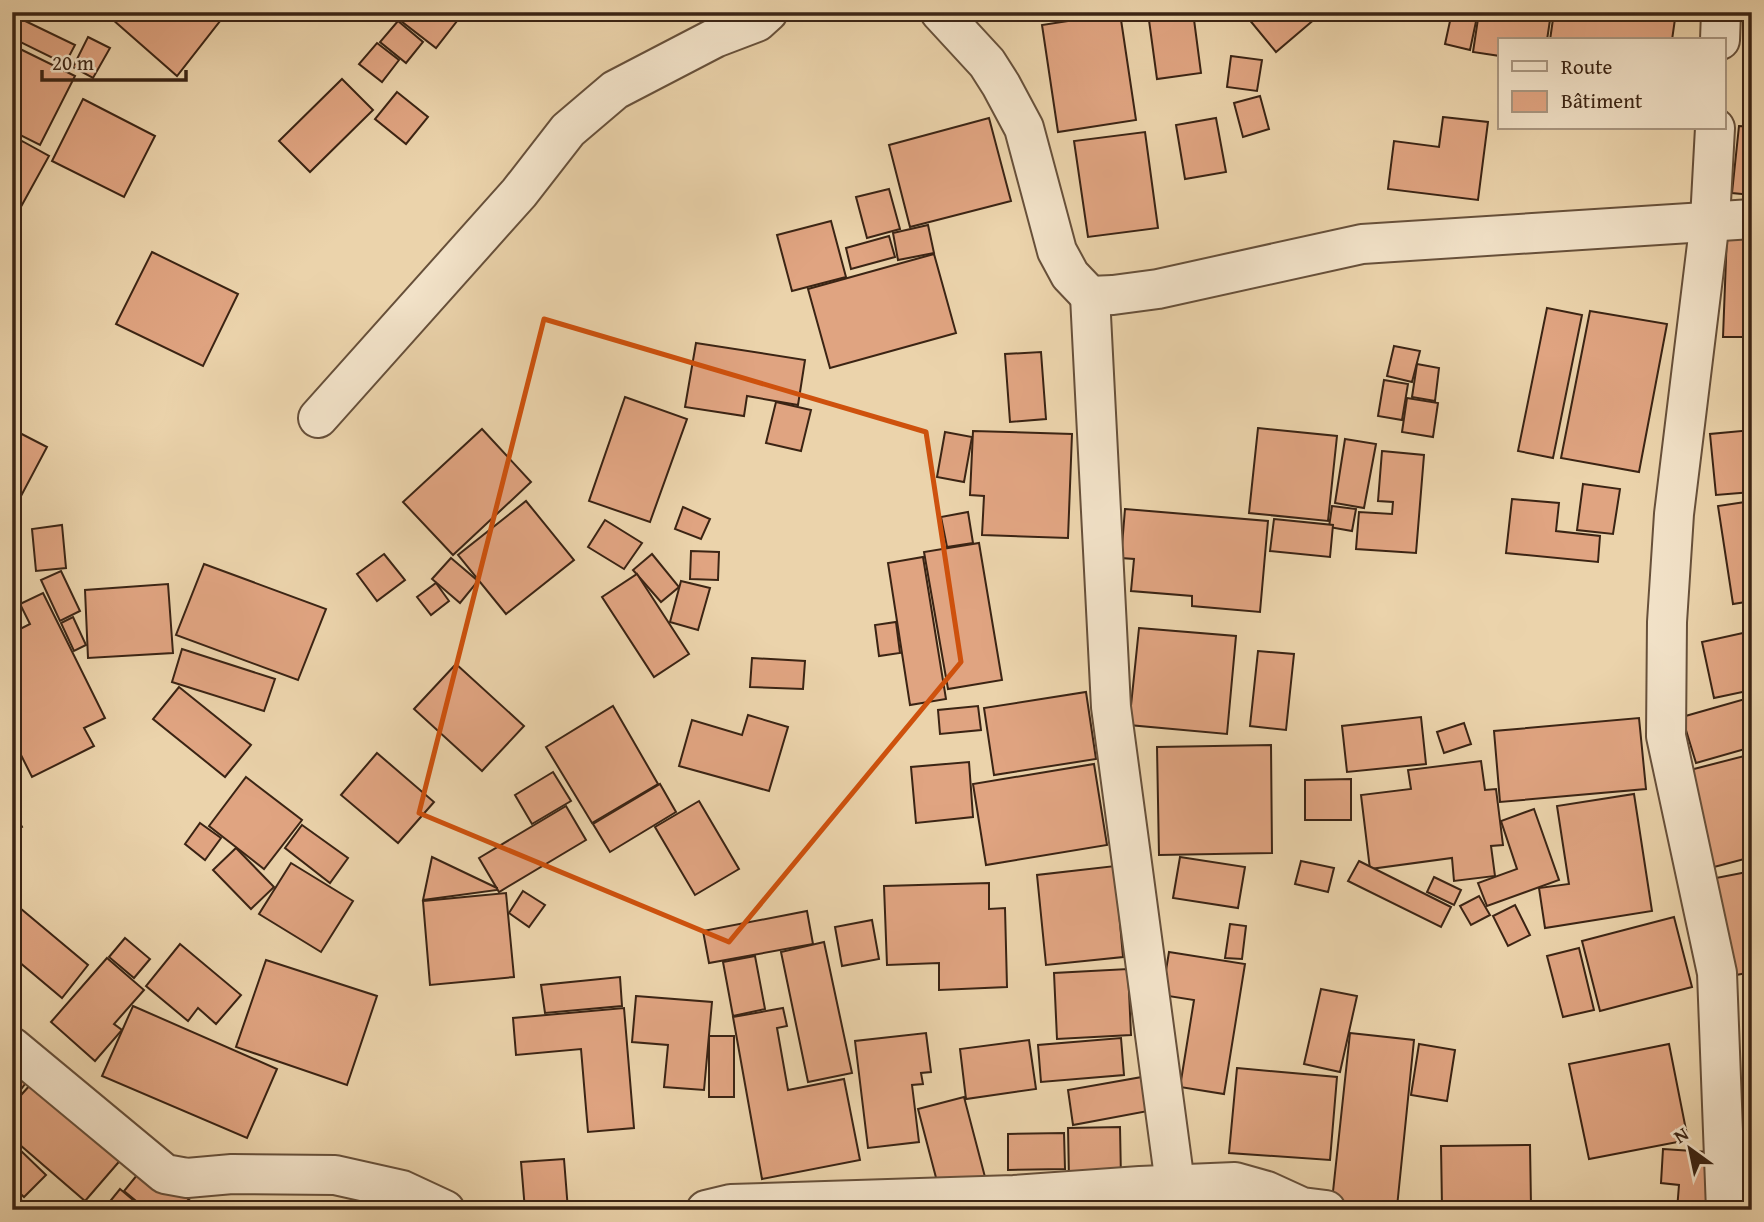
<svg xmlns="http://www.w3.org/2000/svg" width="1764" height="1222" font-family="'Gentium Book Plus',serif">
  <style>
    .building { fill: #e0a481; stroke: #3b2414; stroke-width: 2 }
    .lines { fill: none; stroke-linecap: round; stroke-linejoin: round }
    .minor-casing { stroke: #67503a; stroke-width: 42 }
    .minor { stroke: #f2e2c8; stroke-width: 38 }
    .marked { fill: none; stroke: #ce510d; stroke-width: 5; stroke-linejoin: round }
  </style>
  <rect width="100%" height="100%" fill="#ebd3ab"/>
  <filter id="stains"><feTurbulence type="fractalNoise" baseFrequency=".00286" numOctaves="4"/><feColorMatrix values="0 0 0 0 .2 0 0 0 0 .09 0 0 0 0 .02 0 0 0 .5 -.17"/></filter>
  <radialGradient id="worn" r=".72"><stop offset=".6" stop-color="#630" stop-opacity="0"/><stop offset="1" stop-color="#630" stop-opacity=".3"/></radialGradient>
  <!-- building -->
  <g class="building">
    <polygon points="104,12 216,12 220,21 177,76"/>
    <polygon points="408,12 464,12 436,48 401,21"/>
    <polygon points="1193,12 1201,73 1157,79 1148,13"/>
    <polygon points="1243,12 1323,12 1276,52"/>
    <polygon points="1452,12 1478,12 1470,50 1445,44"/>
    <polygon points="1479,12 1493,12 1550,20 1547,40 1500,40 1500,56 1473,52"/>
    <polygon points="1554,12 1676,12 1672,40 1550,40"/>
    <polygon points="1120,13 1136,120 1058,132 1042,25"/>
    <polygon points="19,18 75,45 65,64 12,38 12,32"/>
    <polygon points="398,21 423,42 406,63 380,42"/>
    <polygon points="88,37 110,48 93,78 73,67"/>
    <polygon points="377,43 399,60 382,82 359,64"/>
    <polygon points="12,45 75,76 40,145 12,131"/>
    <polygon points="1231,56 1262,60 1257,91 1227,87"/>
    <polygon points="342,79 373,110 310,172 279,141"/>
    <polygon points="397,92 428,117 406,144 375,119"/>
    <polygon points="1260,96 1269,129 1243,137 1234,103"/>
    <polygon points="83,99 155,136 124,197 52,161"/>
    <polygon points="1443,117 1488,122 1478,200 1388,189 1394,141 1439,147"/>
    <polygon points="989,118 1011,201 910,227 889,145"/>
    <polygon points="1216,118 1226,172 1185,179 1176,125"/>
    <polygon points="1739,126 1752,127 1752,195 1732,193"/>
    <polygon points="1145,132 1158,228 1088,237 1074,141"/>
    <polygon points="22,141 49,156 12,223 12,147 17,149"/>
    <polygon points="889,189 900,229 867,238 856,197"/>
    <polygon points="831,221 846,277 792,291 777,235"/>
    <polygon points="928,225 934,253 898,260 893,233"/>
    <polygon points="1727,233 1752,234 1752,337 1723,337"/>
    <polygon points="889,236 895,257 851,269 846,248"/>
    <polygon points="152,252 238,294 203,366 116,324"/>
    <polygon points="934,254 956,333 830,368 808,289"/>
    <polygon points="1547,308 1582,315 1553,458 1518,451"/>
    <polygon points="1590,311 1667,324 1639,472 1561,458"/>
    <polygon points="696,343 805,360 798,405 747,396 744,416 685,407"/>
    <polygon points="1394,346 1420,351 1412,382 1387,376"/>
    <polygon points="1041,352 1046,419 1010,422 1005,354"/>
    <polygon points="1417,364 1439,368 1435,401 1412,397"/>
    <polygon points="1384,380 1408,384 1402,420 1378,416"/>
    <polygon points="625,397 687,419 650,522 589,501"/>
    <polygon points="1407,398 1438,403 1433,437 1402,432"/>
    <polygon points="776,402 811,410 801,451 766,443"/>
    <polygon points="1258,428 1337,436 1328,521 1249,513"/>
    <polygon points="12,429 47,447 12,513"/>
    <polygon points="482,429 531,482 453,555 403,502"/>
    <polygon points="1752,430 1752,492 1716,495 1710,434"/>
    <polygon points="973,431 1072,434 1068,538 982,535 984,496 970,495"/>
    <polygon points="945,432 972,437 964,482 937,477"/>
    <polygon points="1345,439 1376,444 1364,508 1335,503"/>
    <polygon points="1382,451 1424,455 1416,553 1356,549 1359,512 1392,514 1393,502 1378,501"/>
    <polygon points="1583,484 1620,489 1613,534 1577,530"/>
    <polygon points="1512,499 1559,503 1556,531 1600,536 1598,562 1506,553"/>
    <polygon points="526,501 574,560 506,614 458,555"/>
    <polygon points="1752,501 1752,601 1733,604 1718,506"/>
    <polygon points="1332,506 1356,509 1352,531 1329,527"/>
    <polygon points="683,507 710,519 701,539 675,529"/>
    <polygon points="1125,509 1268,521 1260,612 1192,606 1192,596 1131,591 1134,559 1121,558"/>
    <polygon points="968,512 973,543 947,547 941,517"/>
    <polygon points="1274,519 1333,525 1330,557 1270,551"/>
    <polygon points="605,520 642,543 624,569 588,547"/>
    <polygon points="62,525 66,568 36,571 32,529"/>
    <polygon points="979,543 1002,680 948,689 924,552"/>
    <polygon points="691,551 719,552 718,580 690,579"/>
    <polygon points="384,554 405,580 377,601 357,574"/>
    <polygon points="652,554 679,587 661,602 633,570"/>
    <polygon points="923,557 946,699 910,705 888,563"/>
    <polygon points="451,558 478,581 460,603 432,579"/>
    <polygon points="204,564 326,609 298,680 176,635"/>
    <polygon points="61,571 80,611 60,621 41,580"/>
    <polygon points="637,574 689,654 654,677 602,597"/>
    <polygon points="12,578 20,588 12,594"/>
    <polygon points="681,581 710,588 698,630 670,622"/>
    <polygon points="436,583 449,601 431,615 417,597"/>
    <polygon points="168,584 173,653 88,658 85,590"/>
    <polygon points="43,593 105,718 84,728 94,746 32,777 12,737 12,633 30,624 20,604"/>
    <polygon points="73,617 86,645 74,651 61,623"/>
    <polygon points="896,622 900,653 879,656 875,625"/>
    <polygon points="1139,628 1236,636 1227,734 1129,725"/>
    <polygon points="1752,631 1752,690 1714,698 1702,642"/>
    <polygon points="182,649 275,679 264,711 172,682"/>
    <polygon points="1258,651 1294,654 1286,730 1250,726"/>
    <polygon points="752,658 805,661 803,689 750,687"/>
    <polygon points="456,664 524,726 482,771 414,709"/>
    <polygon points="179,687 251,745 225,777 153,719"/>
    <polygon points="1086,692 1096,759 994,775 984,708"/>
    <polygon points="1752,697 1752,747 1696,763 1682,717"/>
    <polygon points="613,706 658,784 592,823 546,747"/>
    <polygon points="978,706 981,730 940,734 938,710"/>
    <polygon points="748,715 788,727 769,791 679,766 692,720 742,735"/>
    <polygon points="1421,717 1426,764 1347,772 1342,726"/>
    <polygon points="1639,718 1646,789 1500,802 1494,731"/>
    <polygon points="1464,723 1471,744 1444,753 1437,732"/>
    <polygon points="1271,745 1272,853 1159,855 1157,747"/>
    <polygon points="377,753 434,802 398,843 341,795"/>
    <polygon points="1752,754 1752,857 1714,867 1690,770"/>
    <polygon points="1481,761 1485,790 1496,789 1503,845 1491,846 1495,876 1454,881 1452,858 1370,869 1361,795 1411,789 1408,770"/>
    <polygon points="969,762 973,817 916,823 911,767"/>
    <polygon points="1094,764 1107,845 986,865 973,784"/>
    <polygon points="553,772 571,801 532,824 515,795"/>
    <polygon points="246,777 302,820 264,869 209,826"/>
    <polygon points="1351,779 1351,820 1305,820 1305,780"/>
    <polygon points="660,784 676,812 610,852 593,824"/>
    <polygon points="1634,794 1652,911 1545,928 1539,888 1569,884 1557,806"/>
    <polygon points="699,801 739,869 695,895 655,827"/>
    <polygon points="566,806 586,840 499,892 479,858"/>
    <polygon points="12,809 22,827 12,833"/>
    <polygon points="1534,809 1559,880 1487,906 1478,883 1517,869 1501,821"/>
    <polygon points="200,823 221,838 205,860 185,844"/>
    <polygon points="302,825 348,858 330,883 285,848"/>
    <polygon points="236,848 274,887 251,909 213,870"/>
    <polygon points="432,857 497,888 497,890 423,900"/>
    <polygon points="1180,857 1245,867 1238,908 1173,898"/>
    <polygon points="1301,861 1334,868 1328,892 1295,884"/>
    <polygon points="1359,861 1451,907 1441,927 1348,881"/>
    <polygon points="291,863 353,901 321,952 259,914"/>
    <polygon points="1115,866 1123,957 1046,965 1037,875"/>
    <polygon points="1752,871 1752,972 1736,975 1716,878"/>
    <polygon points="1434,877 1461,890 1454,905 1427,892"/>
    <polygon points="989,883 989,909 1005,908 1007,987 939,990 939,963 887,965 884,886"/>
    <polygon points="523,891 545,905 529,927 509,913"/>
    <polygon points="506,893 514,977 430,985 423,901"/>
    <polygon points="1479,896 1490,915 1471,925 1460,906"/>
    <polygon points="14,903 88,965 62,998 12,956 12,906"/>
    <polygon points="1515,905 1530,935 1508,946 1493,916"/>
    <polygon points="807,911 813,944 709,963 703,931"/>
    <polygon points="1674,917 1692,987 1600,1011 1582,941"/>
    <polygon points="872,920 879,959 842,966 835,927"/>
    <polygon points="1230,924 1246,926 1242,959 1225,958"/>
    <polygon points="125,938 150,959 134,978 109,957"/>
    <polygon points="824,942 852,1073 808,1082 781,952"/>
    <polygon points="180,944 241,995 216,1024 198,1008 188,1021 146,986"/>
    <polygon points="1579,948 1594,1010 1563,1017 1547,956"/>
    <polygon points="1169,952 1245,964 1224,1094 1180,1087 1194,1000 1162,995"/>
    <polygon points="755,956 765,1009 733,1016 723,962"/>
    <polygon points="107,958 144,990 114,1024 122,1030 95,1061 51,1022"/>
    <polygon points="266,960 377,996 347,1085 236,1047"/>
    <polygon points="1128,969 1131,1035 1057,1039 1054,973"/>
    <polygon points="620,977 622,1006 545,1013 541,985"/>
    <polygon points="1752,984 1752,1032 1744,985"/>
    <polygon points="1321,989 1357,996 1340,1072 1304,1064"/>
    <polygon points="636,996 712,1002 704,1090 664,1087 668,1045 632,1042"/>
    <polygon points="133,1006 277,1069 247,1138 102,1076"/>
    <polygon points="624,1008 634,1128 588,1132 581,1049 516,1055 513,1018"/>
    <polygon points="783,1008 787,1026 777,1028 788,1090 844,1079 860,1160 762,1179 733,1017"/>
    <polygon points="926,1033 931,1072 921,1073 923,1084 912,1085 919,1142 868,1148 855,1041"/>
    <polygon points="1350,1033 1414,1040 1397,1207 1332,1201"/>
    <rect x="709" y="1036" width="25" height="61"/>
    <polygon points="1121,1038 1124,1075 1041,1082 1038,1045"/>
    <polygon points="1029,1040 1036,1089 966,1099 960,1049"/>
    <polygon points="1419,1044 1455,1050 1447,1101 1411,1095"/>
    <polygon points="1669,1044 1688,1140 1589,1159 1569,1064"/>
    <polygon points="12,1053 35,1071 12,1101"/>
    <polygon points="1237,1068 1337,1077 1330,1160 1229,1153"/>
    <polygon points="41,1073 130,1149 85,1201 12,1138 12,1105"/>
    <polygon points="1142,1077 1148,1111 1073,1125 1068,1090"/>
    <polygon points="964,1097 985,1177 939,1189 918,1109"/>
    <polygon points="1120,1127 1121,1179 1069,1179 1068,1128"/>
    <polygon points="1064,1133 1065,1169 1008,1170 1008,1134"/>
    <polygon points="1530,1145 1531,1206 1442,1207 1441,1146"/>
    <polygon points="18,1148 46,1175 24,1197 12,1186 12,1155"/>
    <polygon points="1663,1149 1723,1153 1718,1210 1677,1210 1679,1185 1661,1183"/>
    <polygon points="564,1159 568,1210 525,1210 521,1162"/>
    <polygon points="146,1164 194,1204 190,1210 147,1210 124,1191"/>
    <polygon points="120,1189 145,1210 103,1210"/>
    <polygon points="12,1194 36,1210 12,1210"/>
    <polygon points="1130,1197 1180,1210 1128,1210"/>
  </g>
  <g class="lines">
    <!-- minor casing -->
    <g class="minor-casing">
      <g id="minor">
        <polyline points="940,12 987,63 1001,85 1024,128 1057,251 1070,275 1090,296 1113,295 1158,289 1362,244 1752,219"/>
        <polyline points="1720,40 1721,12"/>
        <polyline points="1715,128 1710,220 1674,514 1667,622 1666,736 1717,973 1726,1210"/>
        <polyline points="1090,296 1111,707 1175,1184"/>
        <polyline points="318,418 519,193 568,130 615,90 715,38 757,22 768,12"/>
        <polyline points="12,1047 165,1174 187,1178 232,1174 335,1175 402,1190 445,1210"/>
        <polyline points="706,1210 731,1204 1014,1195 1140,1186 1235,1182 1267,1191 1302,1207 1326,1210"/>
      </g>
    </g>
    <!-- minor -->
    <use href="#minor" class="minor"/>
  </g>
  <!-- marked area -->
  <path class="marked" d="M544 319 926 432 961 662 729 942 419 813Z"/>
  <!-- margin -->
  <rect width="1764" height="1222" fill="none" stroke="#ebd3ab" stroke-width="42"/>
  <rect x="14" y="14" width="1736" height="1194" fill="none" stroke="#3b2414" stroke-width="3.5"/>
  <rect x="21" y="21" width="1722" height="1180" fill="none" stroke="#3b2414" stroke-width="2"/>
  <!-- legend -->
  <rect x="1498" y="38" width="228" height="91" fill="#f2e2c8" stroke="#a99680" stroke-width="2"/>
  <rect x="1512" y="61" width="35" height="10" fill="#f2e2c8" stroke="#a99680" stroke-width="2"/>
  <text x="1561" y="74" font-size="21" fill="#3b2414">Route</text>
  <rect x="1512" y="91" width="35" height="21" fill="#e0a481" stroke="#a99680" stroke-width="2"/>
  <text x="1561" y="108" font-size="21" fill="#3b2414">Bâtiment</text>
  <!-- north arrow -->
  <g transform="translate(1690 1149) rotate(327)" stroke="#f2e2c8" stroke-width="5" paint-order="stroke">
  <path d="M0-5L12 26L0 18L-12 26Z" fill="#3b2414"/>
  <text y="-10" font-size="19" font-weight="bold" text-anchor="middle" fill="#3b2414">N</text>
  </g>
  <!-- scale -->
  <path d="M42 70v10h144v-10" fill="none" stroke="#3b2414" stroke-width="3.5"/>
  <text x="52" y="70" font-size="21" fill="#3b2414" stroke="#f2e2c8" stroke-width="5" paint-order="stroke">20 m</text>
  <rect width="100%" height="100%" filter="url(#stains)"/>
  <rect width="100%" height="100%" fill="url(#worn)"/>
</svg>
